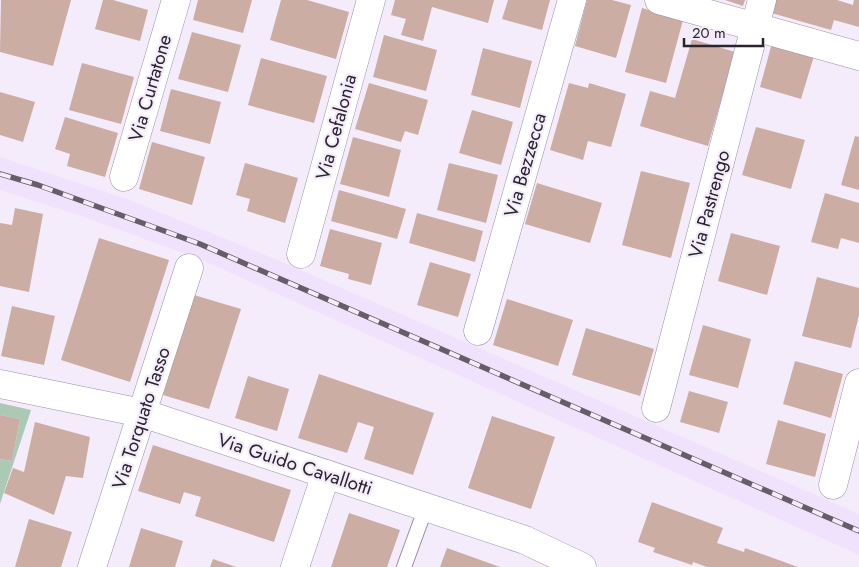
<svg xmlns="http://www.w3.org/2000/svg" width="859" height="567" font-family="Jost,sans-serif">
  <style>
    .built { fill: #f0e2fc }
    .green { fill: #abc9b5 }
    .building { fill: #cbada4 }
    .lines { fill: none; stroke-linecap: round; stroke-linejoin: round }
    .service-casing { stroke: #9b8ea6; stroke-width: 16 }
    .minor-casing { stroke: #9b8ea6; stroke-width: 29 }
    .service { stroke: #fff; stroke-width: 14 }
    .minor { stroke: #fff; stroke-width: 28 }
    .rail-casing { stroke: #655e6a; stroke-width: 5.5 }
    .rail { stroke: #f4ecfb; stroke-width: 4; stroke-dasharray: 11; stroke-linecap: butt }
    .labels { text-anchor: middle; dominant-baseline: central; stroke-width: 4.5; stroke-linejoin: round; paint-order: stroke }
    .street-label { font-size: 19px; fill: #2a242e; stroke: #f4ecfb }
  </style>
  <rect width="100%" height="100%" fill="#f4ecfb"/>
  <!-- built -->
  <polygon class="built" points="0,157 127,199 280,261 859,514 859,555 204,261 90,219 0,190"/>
  <!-- green -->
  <polygon class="green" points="0,403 31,410 0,504 0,459 12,461 20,419 0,415"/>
  <!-- building -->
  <g class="building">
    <polygon points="1,0 71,0 53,66 0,52"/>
    <polygon points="103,0 113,0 148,10 140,41 95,29"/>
    <polygon points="198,0 252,0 243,33 193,20"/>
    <polygon points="281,0 307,0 349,12 336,59 270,40"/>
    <polygon points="395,0 494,0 488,23 432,7 423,41 401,35 406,19 391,15"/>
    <polygon points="508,0 550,0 542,30 502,19"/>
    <polygon points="587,0 612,0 631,5 616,58 575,46"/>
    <polygon points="725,0 745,0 743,6"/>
    <polygon points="771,0 837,0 853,5 854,0 859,0 859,27 834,20 831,30 768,12"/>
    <polygon points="642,8 683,20 666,83 625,72"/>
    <polygon points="192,32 241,45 228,92 178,79"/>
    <polygon points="384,35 437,50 426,91 373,77"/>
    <polygon points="692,39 735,52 708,146 640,126 650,91 675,98"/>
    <polygon points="772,43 814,56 801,99 760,87"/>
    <polygon points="483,48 532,61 520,108 471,95"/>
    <polygon points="261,58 327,76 314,123 248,105"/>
    <polygon points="82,63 134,77 121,124 69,110"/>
    <polygon points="369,83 428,100 418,135 405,131 401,142 355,129"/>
    <polygon points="569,83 588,88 589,83 626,94 611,147 588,141 583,160 550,150"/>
    <polygon points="171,89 221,102 210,144 160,131"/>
    <polygon points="0,92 35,102 23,142 0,135"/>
    <polygon points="472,110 513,122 501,165 459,153"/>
    <polygon points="65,117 118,133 105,177 67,166 70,154 55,149"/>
    <polygon points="756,127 805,140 791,189 742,175"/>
    <polygon points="855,136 859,137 859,190 841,185"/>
    <polygon points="353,137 401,150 389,197 340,184"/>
    <polygon points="152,142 205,157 192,205 139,189"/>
    <polygon points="245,163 298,178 285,223 247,211 250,199 236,195"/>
    <polygon points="449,163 498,175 486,223 437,210"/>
    <polygon points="641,171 690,183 671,258 622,245"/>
    <polygon points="537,183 602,203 590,243 525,224"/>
    <polygon points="339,190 406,209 397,239 331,221"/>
    <polygon points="825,193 859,203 859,243 841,238 838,249 811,242"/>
    <polygon points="15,208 43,214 29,292 0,286 0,223 12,225"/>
    <polygon points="417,213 483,231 475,262 409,243"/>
    <polygon points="330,229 382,243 371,285 348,279 349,274 320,266"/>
    <polygon points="731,233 780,246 767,295 718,281"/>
    <polygon points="99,238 169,260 130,382 61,360"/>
    <polygon points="430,262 471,274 458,317 417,305"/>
    <polygon points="817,277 859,288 859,315 851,348 802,336"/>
    <polygon points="194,295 241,309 209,409 163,395"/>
    <polygon points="507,299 573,320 558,366 493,345"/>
    <polygon points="12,306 55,316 44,365 1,356"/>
    <polygon points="703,325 751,339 738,388 689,375"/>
    <polygon points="586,328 654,349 640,396 572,375"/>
    <polygon points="795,361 843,374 831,418 783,404"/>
    <polygon points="319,374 434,413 413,475 364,459 374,427 358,422 347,453 298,438"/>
    <polygon points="248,376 289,389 277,431 235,418"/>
    <polygon points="689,391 728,402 719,433 680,422"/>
    <polygon points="0,415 20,419 12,461 0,459"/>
    <polygon points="492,416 555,437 531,509 468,488"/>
    <polygon points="778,420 826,434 815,477 766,464"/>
    <polygon points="35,422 90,437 83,478 66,476 54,515 4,493 13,468 24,472"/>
    <polygon points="153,445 291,490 274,542 195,516 201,497 184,492 180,504 138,491"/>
    <polygon points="652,502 723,528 717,543 744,552 745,548 798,567 707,567 693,562 692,565 653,552 655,548 638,542"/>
    <polygon points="349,513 400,530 387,567 331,567"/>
    <polygon points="29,519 72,532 61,567 15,567"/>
    <polygon points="141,528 183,541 175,567 129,567"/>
    <polygon points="447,548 500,567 440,567"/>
    <polygon points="213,559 236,567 210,567"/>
  </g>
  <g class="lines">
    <!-- service casing -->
    <g class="service-casing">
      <polyline id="service" points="404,567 426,507"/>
    </g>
    <!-- minor casing -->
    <g class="minor-casing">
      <g id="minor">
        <polyline points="659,0 859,56"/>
        <polyline points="124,177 176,0"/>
        <polyline points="301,254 371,0"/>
        <polyline points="478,331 572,0"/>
        <polyline points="0,384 142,413 525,540 582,567"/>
        <polyline points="656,408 762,0"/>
        <polyline points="833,485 859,383"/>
        <polyline points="92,567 189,268"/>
        <polyline points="295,567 326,474"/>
      </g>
    </g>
    <!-- service -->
    <use href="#service" class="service"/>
    <!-- minor -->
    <use href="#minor" class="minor"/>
    <!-- rail casing -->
    <g class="rail-casing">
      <polyline id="rail" points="0,174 38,185 200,244 859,531"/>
    </g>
    <!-- rail -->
    <use href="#rail" class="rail"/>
  </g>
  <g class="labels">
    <!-- street labels -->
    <g class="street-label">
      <text transform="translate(150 88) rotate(-74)">Via Curtatone</text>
      <text transform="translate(336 127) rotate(-75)">Via Cefalonia</text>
      <text transform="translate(525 165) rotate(-74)">Via Bezzecca</text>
      <text transform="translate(709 204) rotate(-75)">Via Pastrengo</text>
      <text transform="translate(141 418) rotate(-72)">Via Torquato Tasso</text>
      <text transform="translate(295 464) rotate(18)">Via Guido Cavallotti</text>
    </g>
  </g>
  <!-- scale -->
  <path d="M684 38v8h79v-8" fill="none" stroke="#2a242e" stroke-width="2.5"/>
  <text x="692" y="38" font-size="15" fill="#2a242e" stroke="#f4ecfb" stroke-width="4" paint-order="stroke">20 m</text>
</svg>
